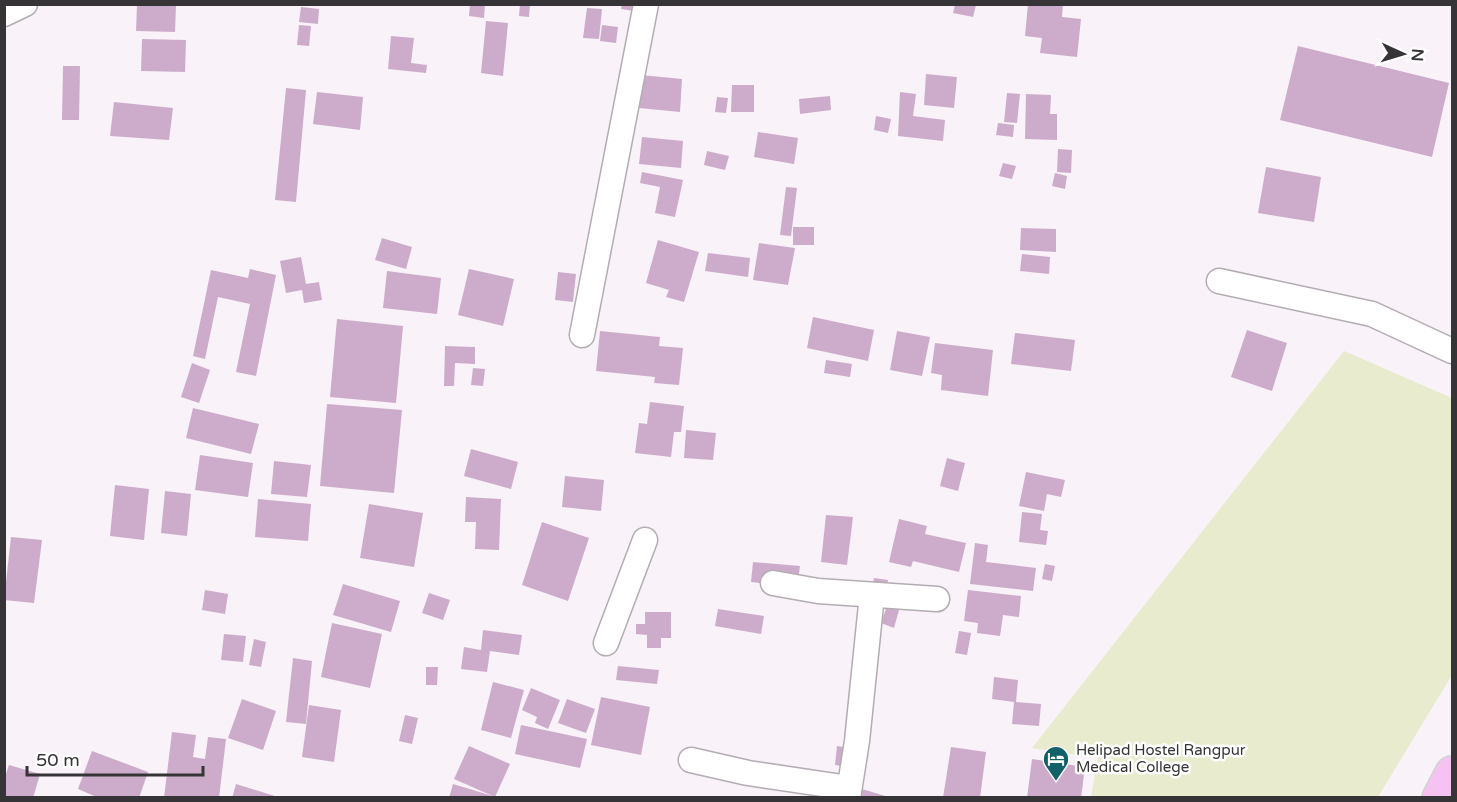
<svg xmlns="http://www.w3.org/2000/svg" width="1457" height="802" font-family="'Varela Round',sans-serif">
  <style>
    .green { fill: #e8ebce }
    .building { fill: #cdaccb }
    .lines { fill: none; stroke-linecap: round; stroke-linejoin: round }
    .minor-casing { stroke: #b3acb2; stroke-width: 27 }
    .trunk-casing { stroke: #d3d2d3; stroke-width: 36 }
    .minor { stroke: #fff; stroke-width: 24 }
    .trunk { stroke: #f6c2f2; stroke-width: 33 }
    .labels { text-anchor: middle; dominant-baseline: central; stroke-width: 5; stroke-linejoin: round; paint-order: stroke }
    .poi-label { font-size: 15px; fill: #363436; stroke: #fff; text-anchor: start }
  </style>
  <rect width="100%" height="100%" fill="#f9f2f8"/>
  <!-- green -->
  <polygon class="green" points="1344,351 1452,398 1452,675 1378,797 1091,797 1098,758 1032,748"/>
  <!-- building -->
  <g class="building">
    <polygon points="470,4 485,4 484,18 469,16"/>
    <polygon points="520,4 530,4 529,17 519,16"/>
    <polygon points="622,4 635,4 634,11 621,9"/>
    <polygon points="1028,4 1063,4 1062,17 1081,19 1077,57 1040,53 1042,38 1025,36"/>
    <polygon points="137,5 176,5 175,32 136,31"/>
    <polygon points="955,5 976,5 973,17 953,13"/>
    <polygon points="301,7 319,9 318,24 299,22"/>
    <polygon points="587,8 602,9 599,39 583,38"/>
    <polygon points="486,21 508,23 503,76 481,73"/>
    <polygon points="299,25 311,26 309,46 297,45"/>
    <polygon points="602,25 618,27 616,43 600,41"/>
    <polygon points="391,36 414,38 411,63 427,65 426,73 388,69"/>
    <polygon points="142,39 186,40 185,72 141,71"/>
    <polygon points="1298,46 1449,83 1432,157 1280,120"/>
    <polygon points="63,66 80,66 79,120 62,120"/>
    <polygon points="926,74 957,77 954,108 924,105"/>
    <polygon points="641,75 682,79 680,112 639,108"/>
    <polygon points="732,85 754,85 754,112 731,112"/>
    <polygon points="286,88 306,90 296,202 275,200"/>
    <polygon points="317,92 363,97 360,130 313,124"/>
    <polygon points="900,92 916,94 913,116 945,120 943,141 898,136"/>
    <polygon points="1007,93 1020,94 1017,123 1004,122"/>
    <polygon points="1026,94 1051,95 1050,114 1057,114 1057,140 1025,139"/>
    <polygon points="830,96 831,110 800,114 799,99"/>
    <polygon points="717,97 728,98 726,113 715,112"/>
    <polygon points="114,102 173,108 169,140 110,136"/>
    <polygon points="876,116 891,119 888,133 874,130"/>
    <polygon points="998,123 1014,125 1013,137 996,135"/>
    <polygon points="758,132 798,138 794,164 754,157"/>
    <polygon points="642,137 683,141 681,168 639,164"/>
    <polygon points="1058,149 1072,150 1071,173 1057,172"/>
    <polygon points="707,151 729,156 725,170 704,165"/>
    <polygon points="1003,163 1016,166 1012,179 999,176"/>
    <polygon points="1266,167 1321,177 1314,222 1258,213"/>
    <polygon points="642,172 683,180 675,217 655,213 660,187 640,183"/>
    <polygon points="1055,173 1067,176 1065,189 1052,186"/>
    <polygon points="786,187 797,188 791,236 780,235"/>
    <rect x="793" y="227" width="21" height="18"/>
    <polygon points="1021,228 1056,229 1056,252 1020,250"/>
    <polygon points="382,238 412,247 406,269 375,260"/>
    <polygon points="658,240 699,252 684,302 666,297 669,290 646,283"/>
    <polygon points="759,243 795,248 788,285 753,280"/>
    <polygon points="708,253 750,258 748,277 705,271"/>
    <polygon points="1022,254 1050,257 1049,274 1020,271"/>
    <polygon points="301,257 306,284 319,282 322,300 304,303 302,290 286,293 280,261"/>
    <polygon points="250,269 276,275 256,376 236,372 250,304 218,297 205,359 193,356 211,270 248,278"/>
    <polygon points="469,269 514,279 503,326 458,315"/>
    <polygon points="387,271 441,278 437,314 383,308"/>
    <polygon points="558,272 576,274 573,302 555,300"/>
    <polygon points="813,317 874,330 868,361 807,348"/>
    <polygon points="337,319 403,326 396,403 330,397"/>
    <polygon points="1247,330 1287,343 1272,391 1231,377"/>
    <polygon points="600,331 660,337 659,346 683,348 679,385 654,383 655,377 596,371"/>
    <polygon points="897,331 930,337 922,376 890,370"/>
    <polygon points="1015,333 1075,340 1071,371 1011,364"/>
    <polygon points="935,343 993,350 988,396 941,390 942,375 931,373"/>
    <polygon points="445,346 475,347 475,364 455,363 454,386 444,386"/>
    <polygon points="826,360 852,364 850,377 824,373"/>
    <polygon points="192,363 210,370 199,403 181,397"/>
    <polygon points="473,368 485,369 483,386 471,385"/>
    <polygon points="650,402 684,406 681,432 674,432 671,457 635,453 639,423 647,424"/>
    <polygon points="327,404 402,410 394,493 320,486"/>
    <polygon points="193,408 259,424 251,454 186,438"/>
    <polygon points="686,430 716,433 713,460 684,458"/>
    <polygon points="471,449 518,462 511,489 464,476"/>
    <polygon points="200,455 253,463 248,497 195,490"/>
    <polygon points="947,458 965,463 958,491 940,486"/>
    <polygon points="274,461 311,465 307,497 271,494"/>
    <polygon points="1026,472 1065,480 1061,497 1047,494 1044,511 1019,506"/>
    <polygon points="565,476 604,480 601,511 562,507"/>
    <polygon points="115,485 149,489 144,540 110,536"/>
    <polygon points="165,491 191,494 187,536 161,533"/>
    <polygon points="466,497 501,499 499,550 475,549 476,522 465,522"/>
    <polygon points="258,499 311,504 308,541 255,537"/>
    <polygon points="369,504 423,513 414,567 360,558"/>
    <polygon points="1022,512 1042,514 1040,530 1048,531 1046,545 1019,542"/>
    <polygon points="826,515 853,517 847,565 821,562"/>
    <polygon points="899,519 927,526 925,534 966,543 959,572 913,561 911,567 889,562"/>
    <polygon points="542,522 589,538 568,601 522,585"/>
    <polygon points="11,537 42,540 34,603 4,600"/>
    <polygon points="975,543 988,545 986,562 1036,568 1033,591 970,584"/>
    <polygon points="753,562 800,566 797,587 751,582"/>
    <polygon points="1045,564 1055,566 1052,581 1042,579"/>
    <polygon points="874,578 888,580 886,593 872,591"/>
    <polygon points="343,584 400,601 391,632 333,615"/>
    <polygon points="205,590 228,594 225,614 202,610"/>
    <polygon points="968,590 1021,596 1019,617 1003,615 1000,636 977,633 978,623 964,621"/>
    <polygon points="429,593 450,600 443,620 422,613"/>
    <polygon points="889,600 901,603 894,628 881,623"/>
    <polygon points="718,609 764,616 761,634 715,626"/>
    <polygon points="645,612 671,612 671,638 661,638 661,648 647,648 647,635 636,634 636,624 645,624"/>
    <polygon points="332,623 382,634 370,688 321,677"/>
    <polygon points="483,630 522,635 519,655 490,651 487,672 461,669 464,647 481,650"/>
    <polygon points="959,631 971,633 967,655 955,653"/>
    <polygon points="224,634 246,636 243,662 221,660"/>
    <polygon points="254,639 266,642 261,667 249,665"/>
    <polygon points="293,658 312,661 306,724 286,722"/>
    <polygon points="618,666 659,670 657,684 616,680"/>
    <polygon points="426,667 438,667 437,685 426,685"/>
    <polygon points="994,677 1018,680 1016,702 1041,704 1039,726 1012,724 1014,702 992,699"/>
    <polygon points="493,682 524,690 511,738 481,730"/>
    <polygon points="531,688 560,700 548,729 535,723 537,717 522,710"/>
    <polygon points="601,697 650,707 641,755 591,745"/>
    <polygon points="242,699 276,711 263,750 228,738"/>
    <polygon points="567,699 595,709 586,733 558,723"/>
    <polygon points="309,705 341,710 334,762 302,757"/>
    <polygon points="405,715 418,718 412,744 399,741"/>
    <polygon points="521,725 587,739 580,768 515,754"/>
    <polygon points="172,732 196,735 193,757 205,759 208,737 226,739 219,798 164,798"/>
    <polygon points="469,746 510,764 495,797 454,779"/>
    <polygon points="837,746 856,749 853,768 835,765"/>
    <polygon points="951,747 986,752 980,798 943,798"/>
    <polygon points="92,751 148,772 139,798 99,798 78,789"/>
    <polygon points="1032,759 1085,767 1081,798 1027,798"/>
    <polygon points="9,765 40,774 33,798 4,798 4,780"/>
    <polygon points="236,784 278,797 278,798 232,798"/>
    <polygon points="453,784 496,797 496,798 449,798"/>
    <polygon points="862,789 889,797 889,798 860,798"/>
  </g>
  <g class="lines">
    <!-- minor casing -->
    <g class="minor-casing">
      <g id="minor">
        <polyline points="4,14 25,4"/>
        <polyline points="1219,281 1372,314 1452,351"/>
        <polyline points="582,335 646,4"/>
        <polyline points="773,583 818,591 937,599"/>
        <polyline points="606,643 645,540"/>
        <polyline points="691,760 748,773 849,788"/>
        <polyline points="848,798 857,741 872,595"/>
      </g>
    </g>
    <!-- trunk casing -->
    <g class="trunk-casing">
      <polyline id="trunk" points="1439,798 1452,773"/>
    </g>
    <!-- minor -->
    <use href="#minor" class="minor"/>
    <!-- trunk -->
    <use href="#trunk" class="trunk"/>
  </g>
  <!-- icons -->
  <defs>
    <g id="hotel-pin" transform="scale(1.35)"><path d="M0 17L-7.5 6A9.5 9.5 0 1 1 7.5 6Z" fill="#126169" stroke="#fff"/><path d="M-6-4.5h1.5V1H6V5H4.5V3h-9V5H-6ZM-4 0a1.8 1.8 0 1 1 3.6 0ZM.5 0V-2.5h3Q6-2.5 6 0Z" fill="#fff"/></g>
  </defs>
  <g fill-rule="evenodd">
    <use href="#hotel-pin" x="1056" y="759"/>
  </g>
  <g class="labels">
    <!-- poi labels -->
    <g class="poi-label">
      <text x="1076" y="750">Helipad Hostel Rangpur<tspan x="1076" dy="17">Medical College</tspan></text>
    </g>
  </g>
  <!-- border -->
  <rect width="1457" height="802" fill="none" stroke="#363436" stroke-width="12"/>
  <!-- north arrow -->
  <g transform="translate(1403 54) rotate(94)" stroke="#ffffff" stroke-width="4.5" paint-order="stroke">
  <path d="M0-4.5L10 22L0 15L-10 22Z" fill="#363436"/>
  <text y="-9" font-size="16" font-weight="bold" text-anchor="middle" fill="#363436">N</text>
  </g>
  <!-- scale -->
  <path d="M27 766v9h176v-9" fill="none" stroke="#363436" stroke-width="3"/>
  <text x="36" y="766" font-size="18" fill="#363436" stroke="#ffffff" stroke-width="4.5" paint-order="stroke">50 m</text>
</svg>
